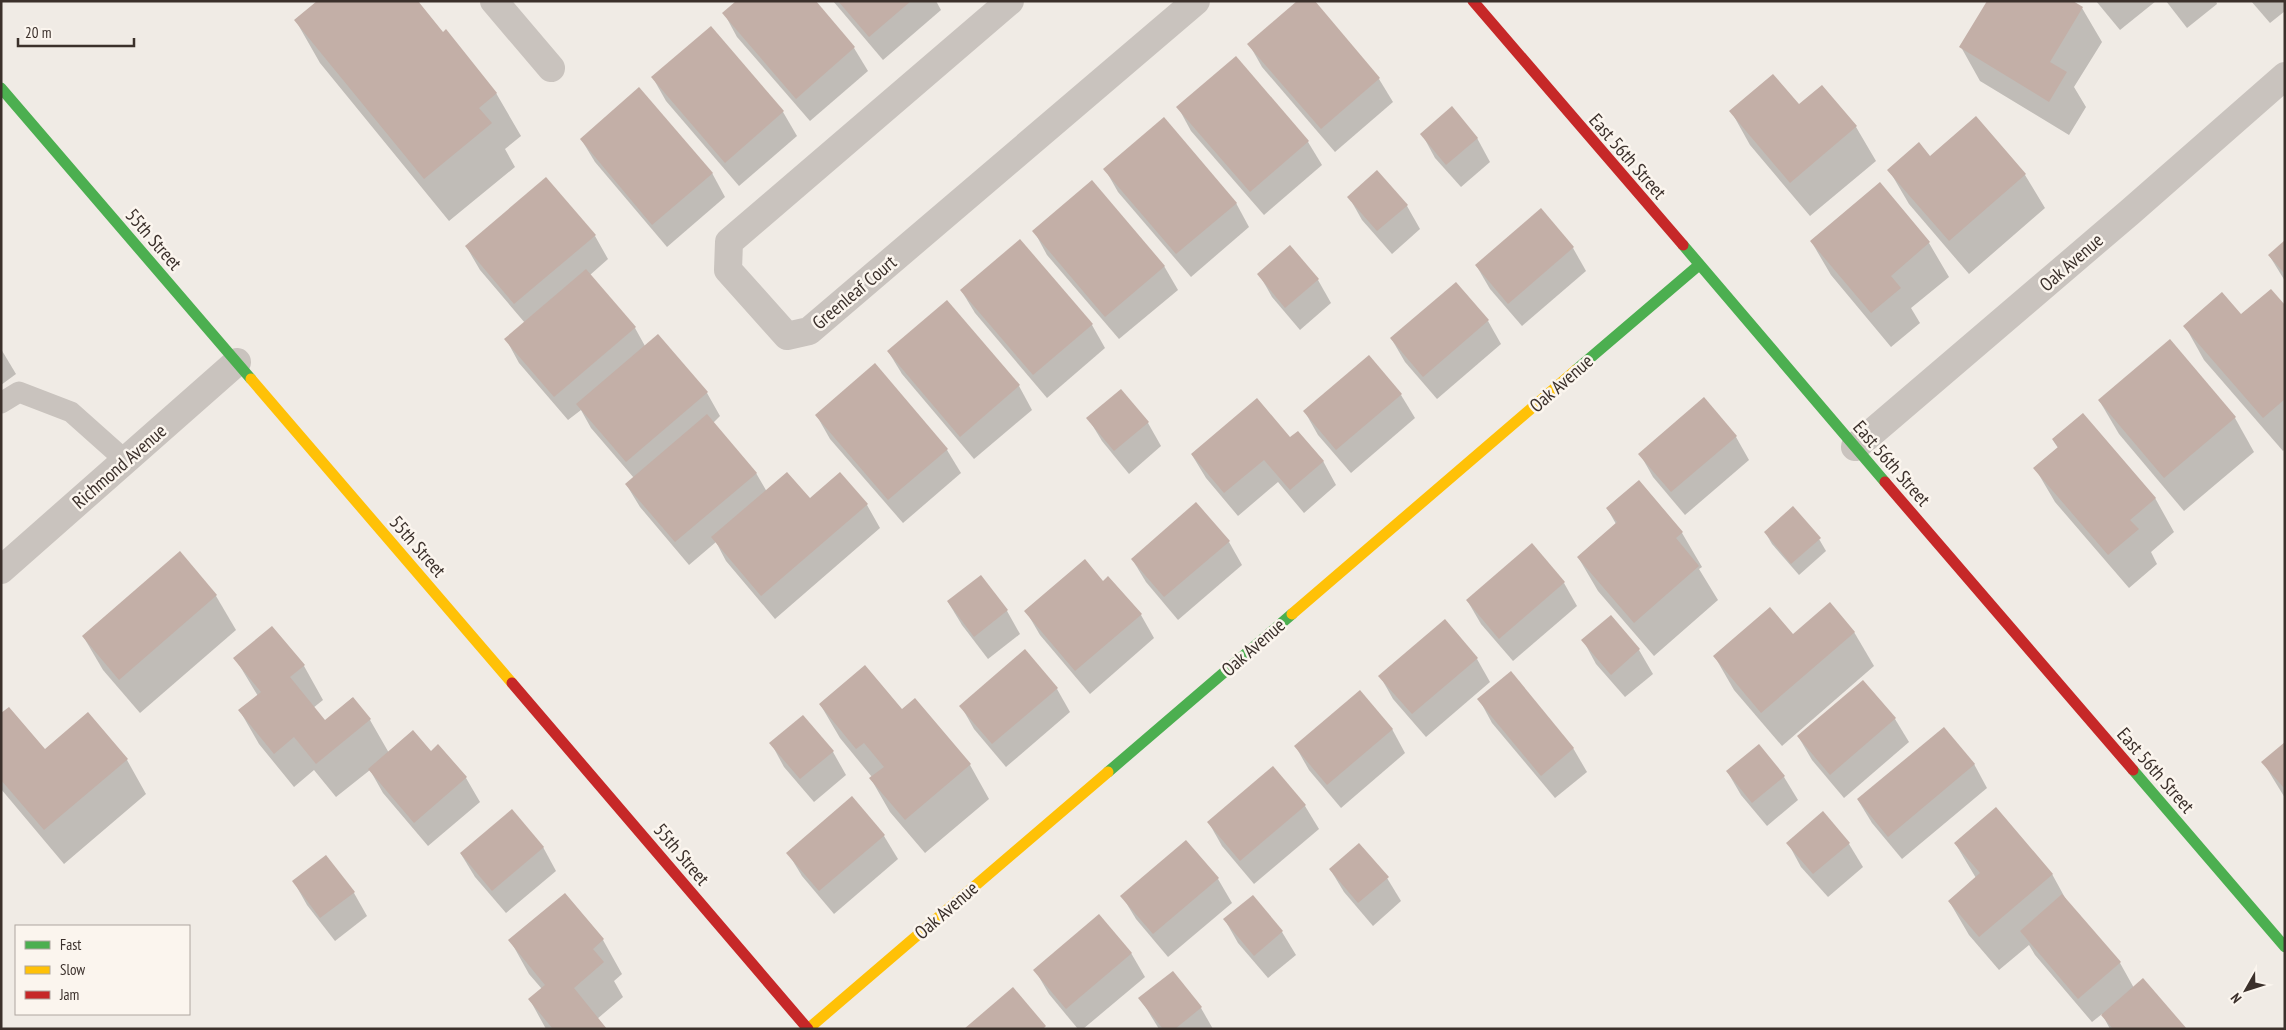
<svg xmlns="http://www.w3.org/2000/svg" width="2286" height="1030" font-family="'PT Sans Narrow',sans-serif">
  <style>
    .shadow { fill: #0003 }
    .building { fill: #c3afa7 }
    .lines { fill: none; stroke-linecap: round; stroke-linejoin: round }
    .lane { stroke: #c9c3be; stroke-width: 21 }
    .street { stroke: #c9c3be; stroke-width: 28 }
    .fast { stroke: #4caf50; stroke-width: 11 }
    .slow { stroke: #ffc107; stroke-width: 11 }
    .jam { stroke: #c62828; stroke-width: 11 }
    .labels { text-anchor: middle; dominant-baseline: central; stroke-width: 5; stroke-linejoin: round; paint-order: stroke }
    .street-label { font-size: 19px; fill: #3b302b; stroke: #fbf5ee }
  </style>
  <rect width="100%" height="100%" fill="#f0ebe5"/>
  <!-- shadow -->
  <g class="shadow">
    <polygon points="814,1 854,48 868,71 810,121 737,37 724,13"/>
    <polygon points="833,1 936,1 941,10 883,60"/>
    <polygon points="2071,1 2082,8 2102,42 2074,87 2086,107 2069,135 1980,81 1961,47"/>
    <polygon points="2096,1 2156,1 2120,30"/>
    <polygon points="2166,1 2216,1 2217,4 2187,28"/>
    <polygon points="2251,1 2285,1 2285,11 2270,23"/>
    <polygon points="296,21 443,33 496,93 521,136 505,149 515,167 449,221 320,63"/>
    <polygon points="711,27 783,112 797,136 739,186 666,101 653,78"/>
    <polygon points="1249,44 1379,79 1393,102 1335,152 1262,67"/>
    <polygon points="1822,86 1856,127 1876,161 1810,216 1750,145 1731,111 1799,106"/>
    <polygon points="1178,107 1308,142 1322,165 1264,215 1191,131"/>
    <polygon points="1976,118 2025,175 2045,208 1969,274 1909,204 1889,170 1930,158"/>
    <polygon points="1422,134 1477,138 1490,162 1461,187 1435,158"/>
    <polygon points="581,139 712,173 725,197 667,247 595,162"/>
    <polygon points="1105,169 1236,203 1249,227 1191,277 1118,192"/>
    <polygon points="1377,172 1407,206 1420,229 1392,254 1362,220 1349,197"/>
    <polygon points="1880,184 1929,243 1949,277 1911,308 1920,323 1891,347 1831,275 1811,241"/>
    <polygon points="1034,231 1164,266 1178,290 1119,339 1047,255"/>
    <polygon points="595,236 608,259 590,275 635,328 645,346 707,393 720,416 713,423 756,473 767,492 810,500 867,505 880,528 775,619 726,561 716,542 689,565 640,507 626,484 634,478 591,428 581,410 568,420 519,363 506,339 525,323 480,270 466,246"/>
    <polygon points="2285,242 2285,281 2269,255"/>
    <polygon points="1573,248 1586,271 1522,326 1490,289 1476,265"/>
    <polygon points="1259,274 1318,280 1331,303 1300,330 1272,297"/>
    <polygon points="961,290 1092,325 1105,348 1047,398 975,313"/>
    <polygon points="2285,307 2285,449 2283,451 2204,360 2185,326"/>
    <polygon points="1488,321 1501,344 1437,399 1405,362 1391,338"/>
    <polygon points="1,349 16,374 1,385"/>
    <polygon points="888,351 1019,386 1032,410 974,459 902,374"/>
    <polygon points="875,365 947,450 961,473 903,523 830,439 817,416"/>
    <polygon points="1401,395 1415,418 1351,473 1318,435 1305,412"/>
    <polygon points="1704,399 1736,437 1749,460 1685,515 1653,477 1640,454"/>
    <polygon points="2099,400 2235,418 2254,452 2184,511 2119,434"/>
    <polygon points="1088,418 1148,423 1161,446 1129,474 1102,441"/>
    <polygon points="1290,438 1323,461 1336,485 1304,513 1278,482 1238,516 1206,478 1192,455"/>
    <polygon points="2053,440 2155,498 2174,532 2151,552 2157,564 2129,588 2055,502 2035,468 2058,448"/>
    <polygon points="1638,482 1682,533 1702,567 1699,569 1718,600 1654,656 1598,591 1578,557 1616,524 1607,508"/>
    <polygon points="1765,532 1819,539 1826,551 1799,575 1772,544"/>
    <polygon points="1229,542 1242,565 1178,620 1146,582 1132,559"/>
    <polygon points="180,553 216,596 236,630 140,713 103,670 83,636"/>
    <polygon points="1564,583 1577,606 1513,661 1481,624 1467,600"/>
    <polygon points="948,602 1007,611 1020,634 988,659 962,625"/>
    <polygon points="1026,611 1141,615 1154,638 1090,694 1040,635"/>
    <polygon points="1611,617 1639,650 1653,674 1625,697 1596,664 1583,640"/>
    <polygon points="1854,632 1874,666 1782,746 1734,690 1715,657 1793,636"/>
    <polygon points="235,658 304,666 323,700 313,708 325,722 352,698 370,720 389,753 431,753 438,746 466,778 480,802 428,846 383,793 370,770 336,797 314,770 294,787 259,744 240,711 258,696"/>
    <polygon points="1477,659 1490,682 1426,737 1393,699 1380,676"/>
    <polygon points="1863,682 1895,719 1909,742 1844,798 1812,760 1798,736"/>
    <polygon points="1057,689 1070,712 1006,767 974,729 961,706"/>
    <polygon points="1479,699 1573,748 1587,772 1555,798 1492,723"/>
    <polygon points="915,700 970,765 989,799 925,853 890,812 871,779 872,777 840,738 820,704 902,711"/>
    <polygon points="1,714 44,751 88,714 127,760 146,794 64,864 1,789"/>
    <polygon points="1392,729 1405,753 1341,808 1309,770 1296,747"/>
    <polygon points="771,743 833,752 846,775 814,802 784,767"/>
    <polygon points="2285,743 2285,798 2263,762"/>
    <polygon points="1974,764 1987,788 1902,859 1872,823 1858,800"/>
    <polygon points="1273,768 1305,806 1319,829 1254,884 1222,846 1209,823"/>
    <polygon points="1727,771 1784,777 1798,800 1767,826 1741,795"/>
    <polygon points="852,798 884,836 898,859 834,914 802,876 788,853"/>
    <polygon points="1823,813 1849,844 1863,867 1828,897 1801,867 1788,843"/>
    <polygon points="1186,842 1218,879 1232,903 1168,957 1136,919 1122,896"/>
    <polygon points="1955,843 2052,874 2069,905 2120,963 2134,988 2185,1029 2110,1029 2102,1014 2092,1022 2035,955 2029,945 1999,970 1969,935 1949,901 1976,878"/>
    <polygon points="543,847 556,871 506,913 475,877 461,854"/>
    <polygon points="1330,869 1387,878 1401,901 1373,926 1344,892"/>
    <polygon points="294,882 354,893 367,916 335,941 307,905"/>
    <polygon points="1253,896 1282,932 1296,955 1268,978 1238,943 1225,920"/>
    <polygon points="510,940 603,940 622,974 614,981 623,997 597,1019 606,1029 546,1029 530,1000 542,989 529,974"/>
    <polygon points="1131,953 1145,977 1083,1029 1078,1029 1049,994 1035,970"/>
    <polygon points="1140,998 1201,1008 1213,1029 1159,1029"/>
  </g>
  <!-- building -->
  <g class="building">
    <polygon points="317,1 418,1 443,32 446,29 497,93 479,108 492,123 424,179 294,20"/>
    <polygon points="736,1 816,1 855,47 796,99 722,13"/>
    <polygon points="838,1 911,1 869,37"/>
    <polygon points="1297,1 1315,1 1380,78 1321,129 1247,44"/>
    <polygon points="1987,1 2073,1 2083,7 2050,62 2067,72 2049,102 1959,47"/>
    <polygon points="711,26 784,111 725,163 651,77"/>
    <polygon points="1236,56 1309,141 1250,192 1176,107"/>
    <polygon points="1773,74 1799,104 1822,85 1857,126 1790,183 1729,111"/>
    <polygon points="639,87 713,173 652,225 580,139"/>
    <polygon points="1452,106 1478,138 1446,165 1420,134"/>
    <polygon points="1976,116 2026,174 1949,241 1887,170 1919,142 1930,156"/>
    <polygon points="1164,117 1237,203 1176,254 1103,169"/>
    <polygon points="1377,170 1408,205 1377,231 1347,197"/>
    <polygon points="546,177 596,235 514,304 465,246"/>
    <polygon points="1092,180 1165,266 1105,317 1032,231"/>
    <polygon points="1880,182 1930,242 1891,276 1901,288 1871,313 1810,241"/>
    <polygon points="1541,208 1574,247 1508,304 1475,265"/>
    <polygon points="1020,239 1093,324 1033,375 960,290"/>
    <polygon points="2285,240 2285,274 2268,255"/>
    <polygon points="1290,245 1319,279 1285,308 1257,274"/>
    <polygon points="586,269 636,327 554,397 504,339"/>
    <polygon points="1456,282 1489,320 1423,377 1390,338"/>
    <polygon points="2271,289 2285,305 2285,399 2263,418 2183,326 2222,292 2241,314"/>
    <polygon points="947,300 1020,385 960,437 887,351"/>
    <polygon points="658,334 708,392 626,462 576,404"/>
    <polygon points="2170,339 2236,417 2164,478 2098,400"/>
    <polygon points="1369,355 1402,394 1336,450 1303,411"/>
    <polygon points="875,363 948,449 888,500 815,415"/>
    <polygon points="1121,389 1149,422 1114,451 1086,418"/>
    <polygon points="1704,397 1737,436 1671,492 1638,454"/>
    <polygon points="1257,398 1290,437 1298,431 1324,461 1290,490 1264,460 1224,493 1191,454"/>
    <polygon points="2083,413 2156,498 2130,520 2139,529 2108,555 2033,468 2058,447 2052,439"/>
    <polygon points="707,414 757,473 675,542 625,484"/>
    <polygon points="787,472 810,498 840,472 868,504 761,596 711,537"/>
    <polygon points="1639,480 1683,532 1676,538 1699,566 1634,623 1577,557 1617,522 1606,508"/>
    <polygon points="1196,502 1230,541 1164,597 1131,559"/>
    <polygon points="1793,506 1821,538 1791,564 1764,532"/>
    <polygon points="1532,543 1565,582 1499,639 1466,600"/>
    <polygon points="180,551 217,595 119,680 82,636"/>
    <polygon points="1085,559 1103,581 1108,576 1142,614 1075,671 1024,611"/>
    <polygon points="981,575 1008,610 974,637 947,601"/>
    <polygon points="1830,602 1855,632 1761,713 1713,656 1770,607 1793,634"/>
    <polygon points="1611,615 1640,649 1611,675 1581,640"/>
    <polygon points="1445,619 1478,658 1412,714 1378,676"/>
    <polygon points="272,626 305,665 290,677 325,720 353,697 371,719 316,764 294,737 274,754 238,710 261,692 233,658"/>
    <polygon points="1025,649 1058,688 992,744 959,706"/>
    <polygon points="865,665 902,709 915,698 971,764 905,820 869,778 884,767 864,743 856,749 819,704"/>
    <polygon points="1511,671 1574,748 1541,776 1477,699"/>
    <polygon points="1863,680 1896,718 1830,775 1797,736"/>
    <polygon points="1360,690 1393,729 1327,785 1294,746"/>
    <polygon points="9,707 45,749 88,712 128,759 44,830 1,780 1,713"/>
    <polygon points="803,715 834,751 800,779 769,743"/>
    <polygon points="1944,727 1975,764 1888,837 1857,799"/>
    <polygon points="413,730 431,751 438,744 467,777 414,823 368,769"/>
    <polygon points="2285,742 2285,789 2261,762"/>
    <polygon points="1759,744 1785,776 1752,803 1726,771"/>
    <polygon points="1273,766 1306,805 1240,861 1207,822"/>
    <polygon points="852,796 885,835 819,891 786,853"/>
    <polygon points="1996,807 2053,874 1979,937 1948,901 1980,873 1954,843"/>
    <polygon points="512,809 544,847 492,891 460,853"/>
    <polygon points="1823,811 1850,843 1813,874 1786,843"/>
    <polygon points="1186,840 1219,878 1153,934 1120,896"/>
    <polygon points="1359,843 1389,877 1358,903 1329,869"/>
    <polygon points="326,855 355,892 320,918 292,881"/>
    <polygon points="565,893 604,939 593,949 604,962 574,988 607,1029 553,1029 528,999 545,985 508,940"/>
    <polygon points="2062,894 2121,962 2078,999 2020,931"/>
    <polygon points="1253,895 1283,931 1254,956 1223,919"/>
    <polygon points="1099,914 1132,953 1066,1009 1033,970"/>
    <polygon points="1173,971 1202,1007 1175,1029 1163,1029 1138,998"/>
    <polygon points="2143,978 2187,1029 2113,1029 2101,1015"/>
    <polygon points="1013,987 1046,1026 1043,1029 964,1029"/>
  </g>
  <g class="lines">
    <!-- lane -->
    <polyline class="lane" points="1,403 19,392 71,412 126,461"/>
    <!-- street -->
    <g class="street">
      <polyline points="494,1 551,68"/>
      <polyline points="1010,1 729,242 728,270 787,336 809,331 1196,1"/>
      <polyline points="1855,447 2130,212 2285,76"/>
      <polyline points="1,570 237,362"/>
    </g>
    <!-- fast -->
    <g class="fast">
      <polyline points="1,88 251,379"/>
      <polyline points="1683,245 1885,482"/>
      <polyline points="1576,370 1699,265"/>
      <polyline points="2133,770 2285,947"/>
      <polyline points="1108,772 1292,614"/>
    </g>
    <!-- slow -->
    <g class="slow">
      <polyline points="251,379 512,683"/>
      <polyline points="1292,614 1576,370"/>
      <polyline points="808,1029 1108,772"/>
    </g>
    <!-- jam -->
    <g class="jam">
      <polyline points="1473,1 1683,245"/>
      <polyline points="1885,482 2133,770"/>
      <polyline points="512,683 808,1029"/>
    </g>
  </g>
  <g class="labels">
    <!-- street labels -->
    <g class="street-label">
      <text transform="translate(1628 156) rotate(49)">East 56th Street</text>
      <text transform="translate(154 239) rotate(49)">55th Street</text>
      <text transform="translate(2071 262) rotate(-41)">Oak Avenue</text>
      <text transform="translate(854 292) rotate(-40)">Greenleaf Court</text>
      <text transform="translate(1561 383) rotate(-41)">Oak Avenue</text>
      <text transform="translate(1892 463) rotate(49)">East 56th Street</text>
      <text transform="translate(119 466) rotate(-41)">Richmond Avenue</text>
      <text transform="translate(418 546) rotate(49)">55th Street</text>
      <text transform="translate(1253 647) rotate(-41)">Oak Avenue</text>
      <text transform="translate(2156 770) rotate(49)">East 56th Street</text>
      <text transform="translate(682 854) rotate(50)">55th Street</text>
      <text transform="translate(946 910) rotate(-41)">Oak Avenue</text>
    </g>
  </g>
  <!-- border -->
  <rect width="2286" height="1030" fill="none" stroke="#3b302b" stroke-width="5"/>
  <!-- legend -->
  <rect x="15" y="925" width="175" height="90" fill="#fbf5ee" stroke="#aea6a0"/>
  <rect x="25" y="941" width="25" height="8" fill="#4caf50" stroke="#aea6a0"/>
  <text x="60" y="950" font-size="15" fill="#3b302b">Fast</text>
  <rect x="25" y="966" width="25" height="8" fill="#ffc107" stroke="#aea6a0"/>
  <text x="60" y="975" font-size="15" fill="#3b302b">Slow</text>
  <rect x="25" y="991" width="25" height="8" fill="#c62828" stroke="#aea6a0"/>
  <text x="60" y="1000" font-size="15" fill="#3b302b">Jam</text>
  <!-- north arrow -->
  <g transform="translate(2246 990) rotate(231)" stroke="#fbf5ee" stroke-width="4" paint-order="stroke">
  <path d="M0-4L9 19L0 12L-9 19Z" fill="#3b302b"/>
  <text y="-8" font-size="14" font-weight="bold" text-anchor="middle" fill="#3b302b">N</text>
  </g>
  <!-- scale -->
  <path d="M18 38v8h116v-8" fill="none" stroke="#3b302b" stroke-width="2.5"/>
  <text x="25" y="38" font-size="15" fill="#3b302b" stroke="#fbf5ee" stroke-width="4" paint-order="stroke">20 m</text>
</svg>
